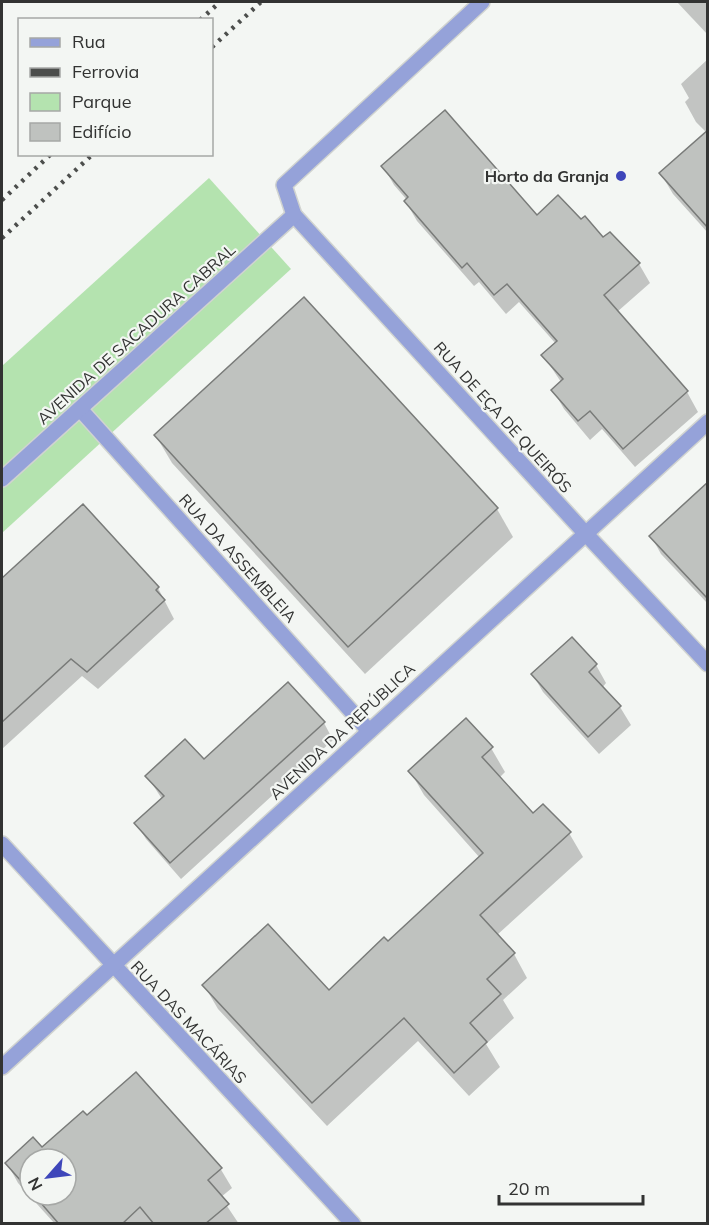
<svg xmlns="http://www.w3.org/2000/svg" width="709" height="1225" font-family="Mulish,sans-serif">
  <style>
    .green { fill: #b4e3af }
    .shadow { fill: #0003; fill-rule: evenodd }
    .building { fill: #bfc2bf; stroke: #797b79; stroke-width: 1.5 }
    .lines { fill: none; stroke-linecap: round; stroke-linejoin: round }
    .minor-casing { stroke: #d0d3d0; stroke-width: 18 }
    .minor { stroke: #95a2d9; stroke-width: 15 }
    .rail { stroke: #4c4e4c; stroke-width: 4.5; stroke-dasharray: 3 6; stroke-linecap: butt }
    .poi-dot { fill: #3e46ba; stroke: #f3f6f3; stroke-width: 2 }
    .labels { text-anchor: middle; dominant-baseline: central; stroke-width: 4.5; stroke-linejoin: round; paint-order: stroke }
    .poi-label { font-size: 16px; font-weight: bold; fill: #323332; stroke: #f3f6f3; text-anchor: end }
    .street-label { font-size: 16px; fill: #323332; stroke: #f3f6f3 }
  </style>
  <rect width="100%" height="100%" fill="#f3f6f3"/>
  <!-- green -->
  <polygon class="green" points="209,178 291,269 2,533 2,366"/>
  <!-- shadow -->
  <g class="shadow">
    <polygon points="677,2 708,2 708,35"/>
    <polygon points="708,59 708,233 673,194 661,174 707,133 696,122 685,102 689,98 681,84"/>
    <polygon points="383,166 537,217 581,221 639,264 650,283 617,312 687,392 698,412 635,467 602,429 590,440 564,409 553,390 561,382 543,355 556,344 519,302 506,314 479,282 474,286 417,221 406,202 407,200 394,185"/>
    <polygon points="304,299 497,509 513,537 365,674 172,463 156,436"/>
    <polygon points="708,484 708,604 661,554 651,536"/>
    <polygon points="83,506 158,588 174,619 98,689 82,676 2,749 2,580"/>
    <polygon points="572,639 596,665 606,683 602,688 620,707 631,725 599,754 543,692 533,675"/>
    <polygon points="288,684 324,723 333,740 181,879 146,839 136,823 162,799 147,776 204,761"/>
    <polygon points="491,748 505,772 499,778 533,815 569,833 583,857 497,935 514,954 527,978 503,1000 514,1018 486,1044 500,1067 469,1096 418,1041 327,1126 218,1009 204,985 329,992 388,943 480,858 424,795 410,771"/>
    <path d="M87 1117 220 1168 232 1188 221 1197 239 1224H55L18 1183 7 1163 41 1149ZM30 1159H66V1195H30Z"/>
  </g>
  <!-- building -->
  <g class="building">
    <polygon points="445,110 537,215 558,195 581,219 585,216 603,237 610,232 640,263 604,295 688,391 623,449 590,411 578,421 551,390 563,379 541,355 557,341 507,284 494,295 467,263 462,268 404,201 408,197 381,166"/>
    <polygon points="708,130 708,228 659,173"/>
    <polygon points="304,297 498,508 348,647 154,435"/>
    <polygon points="708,482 708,599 649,536"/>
    <polygon points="83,504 159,587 156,590 165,600 87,672 71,659 2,722 2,578"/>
    <polygon points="572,637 597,664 589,672 621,706 588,737 531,674"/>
    <polygon points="288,682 325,722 170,863 134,823 164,796 145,776 185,739 204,759"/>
    <polygon points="466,718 493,747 482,757 533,813 543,804 571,832 480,915 515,953 487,979 501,994 470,1023 487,1042 454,1073 404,1018 312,1103 202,985 268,924 329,990 384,937 388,941 483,853 408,771"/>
    <polygon points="136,1072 222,1168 208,1180 229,1204 205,1224 154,1224 140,1207 122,1224 59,1224 34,1195 66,1195 66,1159 30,1159 30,1191 5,1163 33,1137 42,1147 83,1111 87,1115"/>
  </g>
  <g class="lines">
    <!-- minor casing -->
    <g class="minor-casing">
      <g id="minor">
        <polyline points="482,2 284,185 294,215 585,533 708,664"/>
        <polyline points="80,409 369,731"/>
        <polyline points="2,479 294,215"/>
        <polyline points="2,844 353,1224"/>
        <polyline points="2,1067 708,422"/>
      </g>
    </g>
    <!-- minor -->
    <use href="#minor" class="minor"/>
    <!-- rail -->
    <g class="rail">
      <polyline points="200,20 220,2"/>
      <polyline points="212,47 261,2"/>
      <polyline points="2,200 51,154"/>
      <polyline points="2,238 93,154"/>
    </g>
  </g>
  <!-- markers -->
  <circle class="poi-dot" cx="621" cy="176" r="6"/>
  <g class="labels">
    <!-- poi labels -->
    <g class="poi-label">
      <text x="609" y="176">Horto da Granja</text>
    </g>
    <!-- street labels -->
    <g class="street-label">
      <text transform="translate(136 334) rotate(-42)">AVENIDA DE SACADURA CABRAL</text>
      <text transform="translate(503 417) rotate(48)">RUA DE EÇA DE QUEIRÓS</text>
      <text transform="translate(238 558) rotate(48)">RUA DA ASSEMBLEIA</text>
      <text transform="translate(342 731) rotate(-43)">AVENIDA DA REPÚBLICA</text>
      <text transform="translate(189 1022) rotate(47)">RUA DAS MACÁRIAS</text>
    </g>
  </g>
  <!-- border -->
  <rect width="709" height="1225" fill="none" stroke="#323332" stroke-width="6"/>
  <!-- legend -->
  <rect x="18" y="18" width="195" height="138" fill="#f3f6f3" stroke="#a6a8a6" stroke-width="1.5"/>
  <rect x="30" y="38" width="30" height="9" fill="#95a2d9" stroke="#a6a8a6" stroke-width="1.5"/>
  <text x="72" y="48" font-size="18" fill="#323332">Rua</text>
  <rect x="30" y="68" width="30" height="9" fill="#4c4e4c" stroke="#a6a8a6" stroke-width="1.5"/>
  <text x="72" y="78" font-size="18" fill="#323332">Ferrovia</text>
  <rect x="30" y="93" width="30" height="18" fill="#b4e3af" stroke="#a6a8a6" stroke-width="1.5"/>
  <text x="72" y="108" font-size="18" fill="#323332">Parque</text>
  <rect x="30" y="123" width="30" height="18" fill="#bfc2bf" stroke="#a6a8a6" stroke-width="1.5"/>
  <text x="72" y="138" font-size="18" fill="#323332">Edifício</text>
  <!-- north arrow -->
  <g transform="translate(48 1177) rotate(242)"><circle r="28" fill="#f3f6f3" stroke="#a6a8a6" stroke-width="1.5"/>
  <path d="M0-4.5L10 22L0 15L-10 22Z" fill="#3e46ba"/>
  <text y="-9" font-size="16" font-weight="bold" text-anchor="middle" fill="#323332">N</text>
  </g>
  <!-- scale -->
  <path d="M499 1195v9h144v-9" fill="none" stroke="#323332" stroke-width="3"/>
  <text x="508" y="1195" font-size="18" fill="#323332" stroke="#f3f6f3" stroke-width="4.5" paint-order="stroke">20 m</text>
</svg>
